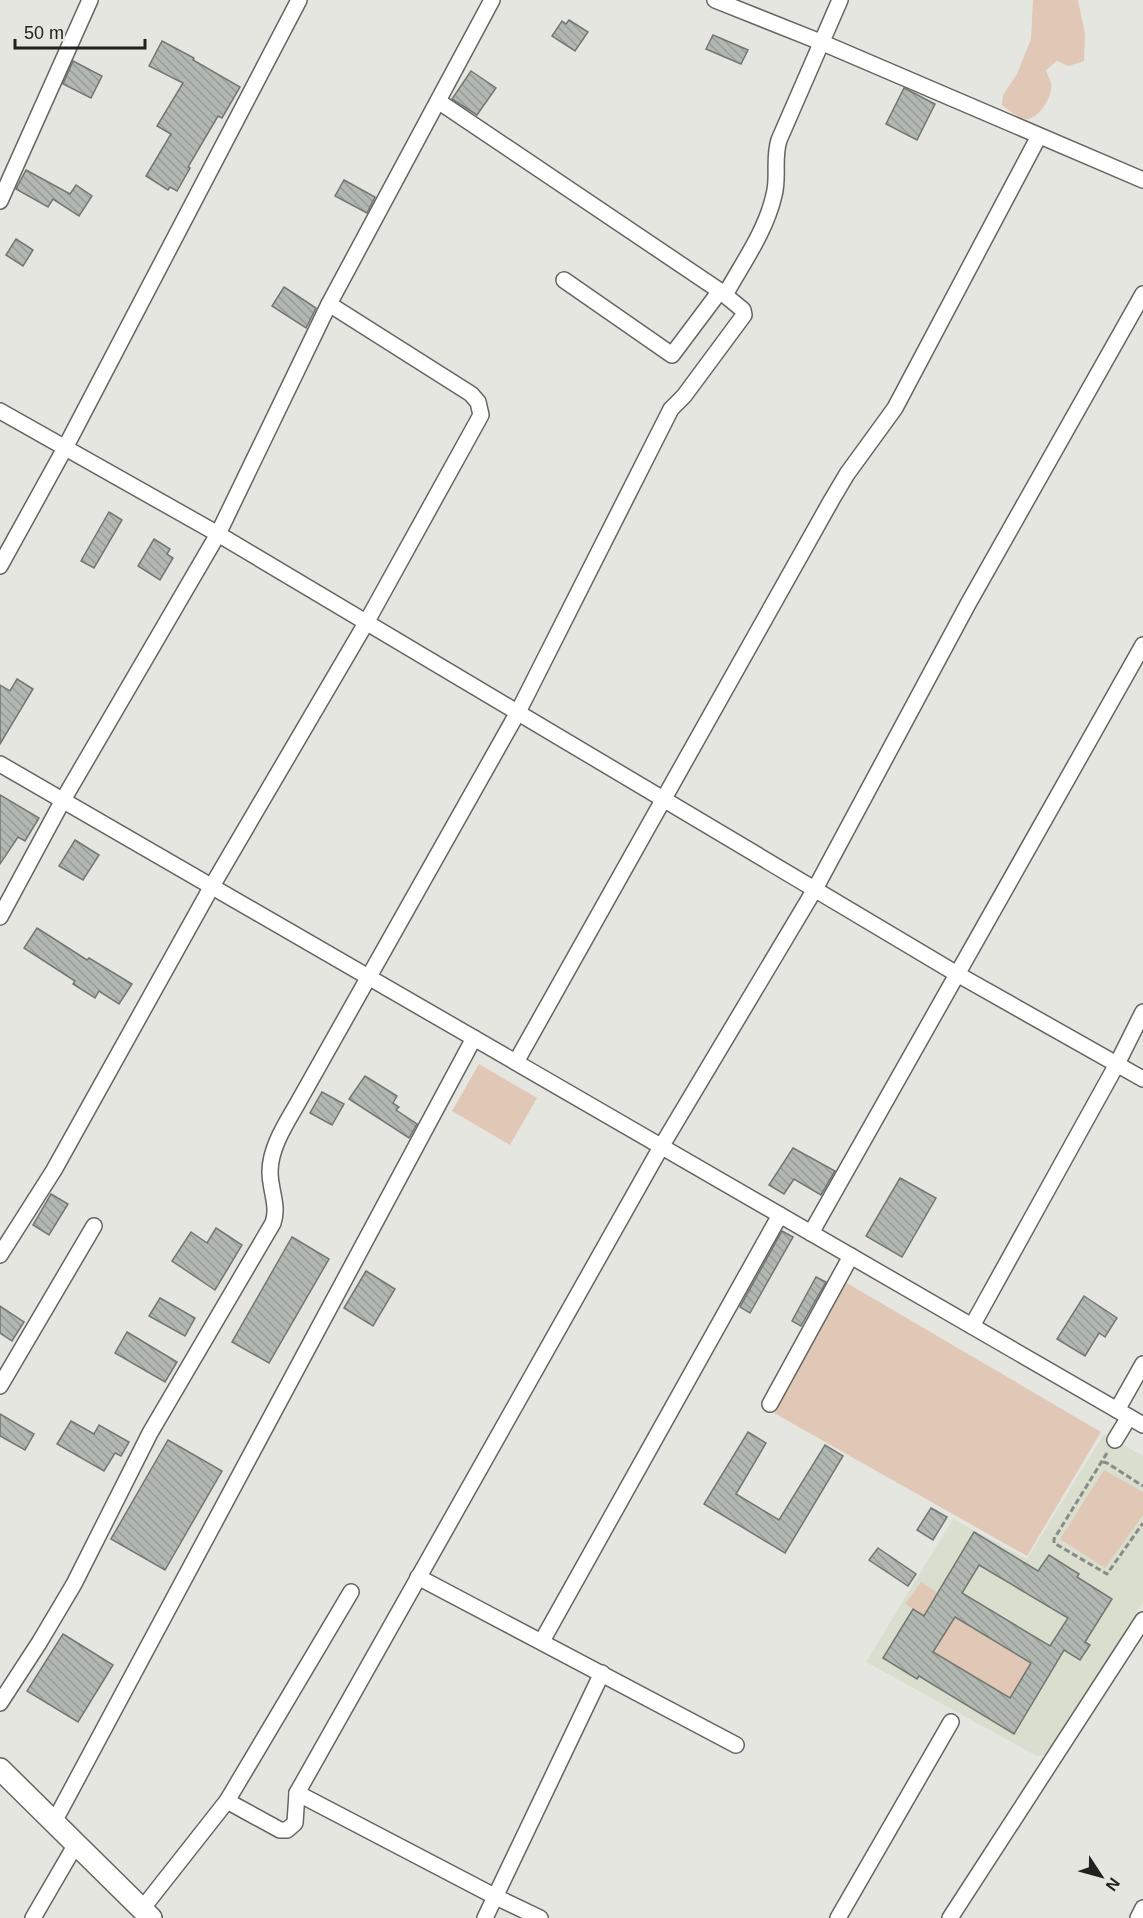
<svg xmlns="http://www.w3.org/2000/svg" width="1143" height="1918" font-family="Arial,sans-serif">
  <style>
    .built { fill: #dadecf }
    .green { fill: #e1c8b6 }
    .building { fill: url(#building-back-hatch); stroke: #727772; stroke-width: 1.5; fill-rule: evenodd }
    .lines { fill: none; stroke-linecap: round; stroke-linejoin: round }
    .minor-casing { stroke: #64665f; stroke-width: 18 }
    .secondary-casing { stroke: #64665f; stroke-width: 24 }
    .path { stroke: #8a8b86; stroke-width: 3; stroke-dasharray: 6 3; stroke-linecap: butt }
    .minor { stroke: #fff; stroke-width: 15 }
    .secondary { stroke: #fff; stroke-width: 21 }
  </style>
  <defs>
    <pattern id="building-back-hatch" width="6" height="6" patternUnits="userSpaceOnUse" patternTransform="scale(1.5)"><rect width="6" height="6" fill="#b1b7b1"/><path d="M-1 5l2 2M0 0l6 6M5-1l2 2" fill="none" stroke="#989d98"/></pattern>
  </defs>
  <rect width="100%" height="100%" fill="#e4e6df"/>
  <!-- built -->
  <polygon class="built" points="1104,1434 1143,1456 1143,1602 1049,1754 1037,1756 866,1662 953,1519 1027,1559"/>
  <!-- green -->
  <g class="green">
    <path d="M1033 0H1078L1085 34 1084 61 1068 66 1057 61 1046 70C1047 74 1050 79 1051 83 1054 94 1039 120 1026 119 1017 118 1009 110 1002 105L1003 95 1017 74 1031 39Z"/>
    <polygon points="479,1064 537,1098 510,1145 452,1111"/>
    <polygon points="845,1282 1101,1432 1027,1556 774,1413"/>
    <polygon points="1104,1470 1143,1492 1143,1515 1105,1568 1060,1539"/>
    <polygon points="921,1582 938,1593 932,1603 1031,1663 1010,1698 933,1652 947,1630 905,1604"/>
  </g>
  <!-- building -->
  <g class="building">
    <polygon points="569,20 588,32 575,51 552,36 562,21 566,24"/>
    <polygon points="713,35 748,50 741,64 706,49"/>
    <polygon points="162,41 194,58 193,60 240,87 222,118 218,116 188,167 190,168 177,191 170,187 168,190 146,176 171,134 157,126 183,83 149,66"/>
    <polygon points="73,61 102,76 91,98 63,84"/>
    <polygon points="471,71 496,88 477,115 452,99"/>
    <polygon points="904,88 935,104 917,140 886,124"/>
    <polygon points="26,170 70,194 76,185 92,196 79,216 53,199 48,207 16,189"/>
    <polygon points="344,180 375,197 367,213 335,196"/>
    <polygon points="16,239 33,250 23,266 6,255"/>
    <polygon points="284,287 316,308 306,328 272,306"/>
    <polygon points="109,512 122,520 94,568 81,561"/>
    <polygon points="154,539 170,549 167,554 173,558 160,580 138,566"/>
    <polygon points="17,679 33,689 0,744 0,685 10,691"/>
    <polygon points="0,795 39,818 25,841 18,837 0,864"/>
    <polygon points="75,840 99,855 83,880 59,866"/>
    <polygon points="37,928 87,960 89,958 132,984 119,1004 99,991 95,998 73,984 75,981 24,948"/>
    <polygon points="365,1076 397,1096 393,1103 399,1107 396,1110 417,1124 409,1138 349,1099"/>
    <polygon points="322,1092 344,1104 332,1125 310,1113"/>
    <polygon points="793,1148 835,1171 821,1195 794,1179 784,1194 769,1185"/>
    <polygon points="900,1178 936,1198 902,1257 866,1236"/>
    <polygon points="51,1194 68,1204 49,1235 33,1225"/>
    <polygon points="216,1228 242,1245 215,1290 172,1261 191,1232 207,1243"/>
    <polygon points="782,1231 793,1237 750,1313 740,1307"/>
    <polygon points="292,1237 329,1259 269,1363 232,1342"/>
    <polygon points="366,1271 395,1289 373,1326 344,1308"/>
    <polygon points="816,1277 826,1282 801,1326 792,1321"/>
    <polygon points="1084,1296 1117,1318 1105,1337 1099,1333 1085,1356 1057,1339"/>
    <polygon points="160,1298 195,1318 185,1336 149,1316"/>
    <polygon points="0,1306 24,1322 12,1341 0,1333"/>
    <polygon points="127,1332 177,1362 165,1382 115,1353"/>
    <polygon points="0,1414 34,1434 25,1450 0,1436"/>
    <polygon points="71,1421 94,1434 99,1425 129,1442 121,1456 115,1453 104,1471 57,1444"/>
    <polygon points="748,1432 766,1443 736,1494 779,1520 825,1445 843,1456 785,1553 704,1504"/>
    <polygon points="168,1440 222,1471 165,1570 111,1539"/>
    <polygon points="931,1508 947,1517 933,1540 917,1530"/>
    <path d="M974 1532 1038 1571 1049 1555 1079 1574 1077 1577 1112 1599 1085 1642 1090 1645 1080 1660 1064 1650 1014 1734 919 1676 917 1679 883 1658 913 1609 924 1616ZM979 1565 1068 1618 1050 1646 962 1593ZM955 1617 1031 1663 1010 1698 933 1652Z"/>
    <polygon points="878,1548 916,1574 908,1586 869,1560"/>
    <polygon points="63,1634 113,1665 78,1722 27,1691"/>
  </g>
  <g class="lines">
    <!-- minor casing -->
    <g class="minor-casing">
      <g id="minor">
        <polyline points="715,0 823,43 1143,180"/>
        <polyline points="0,201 90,0"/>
        <polyline points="564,280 672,355 720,291"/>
        <path d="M725 295C742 264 766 231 774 195 779 177 773 159 779 140L840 0"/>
        <polyline points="0,411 218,534 957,974 1143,1079"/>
        <polyline points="0,566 65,448 299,0"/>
        <polyline points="0,764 1143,1425"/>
        <polyline points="0,917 63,800 218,534 329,304 492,0"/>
        <polyline points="516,1062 831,501 847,474 895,408 1039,136"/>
        <polyline points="811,1233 1143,645"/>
        <polyline points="0,1255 54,1170 212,886 366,623 481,415 478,402 471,394 329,304"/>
        <polyline points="972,1326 1117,1064 1143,1012"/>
        <polyline points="0,1386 94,1226"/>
        <polyline points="770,1404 851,1256"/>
        <polyline points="1117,1410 1143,1364"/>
        <polyline points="1115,1440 1129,1417"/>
        <polyline points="418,1577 736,1745"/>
        <polyline points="542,1641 780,1215"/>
        <path d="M0 1703 39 1643 74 1584 150 1433 273 1223C279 1206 270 1190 270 1172 270 1146 288 1121 300 1099L518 712 671 409 684 396 744 315 743 310 720 291 438 101"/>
        <polyline points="297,1793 496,1897 540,1918"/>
        <polyline points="227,1801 280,1830 287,1830 295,1823 297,1793 661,1147 815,889 968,604 1143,294"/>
        <polyline points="54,1822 474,1038"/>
        <polyline points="142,1909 227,1801 351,1592"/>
        <polyline points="33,1918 76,1844"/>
        <polyline points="485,1918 602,1673"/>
        <polyline points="838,1918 951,1722"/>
        <polyline points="950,1918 1143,1620"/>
        <polyline points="1138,1918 1143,1908"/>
      </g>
    </g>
    <!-- secondary casing -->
    <g class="secondary-casing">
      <polyline id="secondary" points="0,1769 151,1918"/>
    </g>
    <!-- path -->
    <g class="path">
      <polyline points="1107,1453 1054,1539 1054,1543 1107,1574 1143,1523"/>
      <polyline points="1103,1462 1107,1463 1143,1486"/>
    </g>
    <!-- minor -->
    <use href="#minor" class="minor"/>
    <!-- secondary -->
    <use href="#secondary" class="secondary"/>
  </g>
  <!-- north arrow -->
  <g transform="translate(1101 1876) rotate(126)" stroke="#e4e6df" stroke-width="4.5" paint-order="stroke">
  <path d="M0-4.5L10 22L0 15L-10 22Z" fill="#21211f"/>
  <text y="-9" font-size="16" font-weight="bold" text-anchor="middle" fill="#21211f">N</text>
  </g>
  <!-- scale -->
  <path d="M15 39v9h130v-9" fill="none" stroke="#21211f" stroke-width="3"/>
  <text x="24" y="39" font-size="18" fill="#21211f" stroke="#e4e6df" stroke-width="4.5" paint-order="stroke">50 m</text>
</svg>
